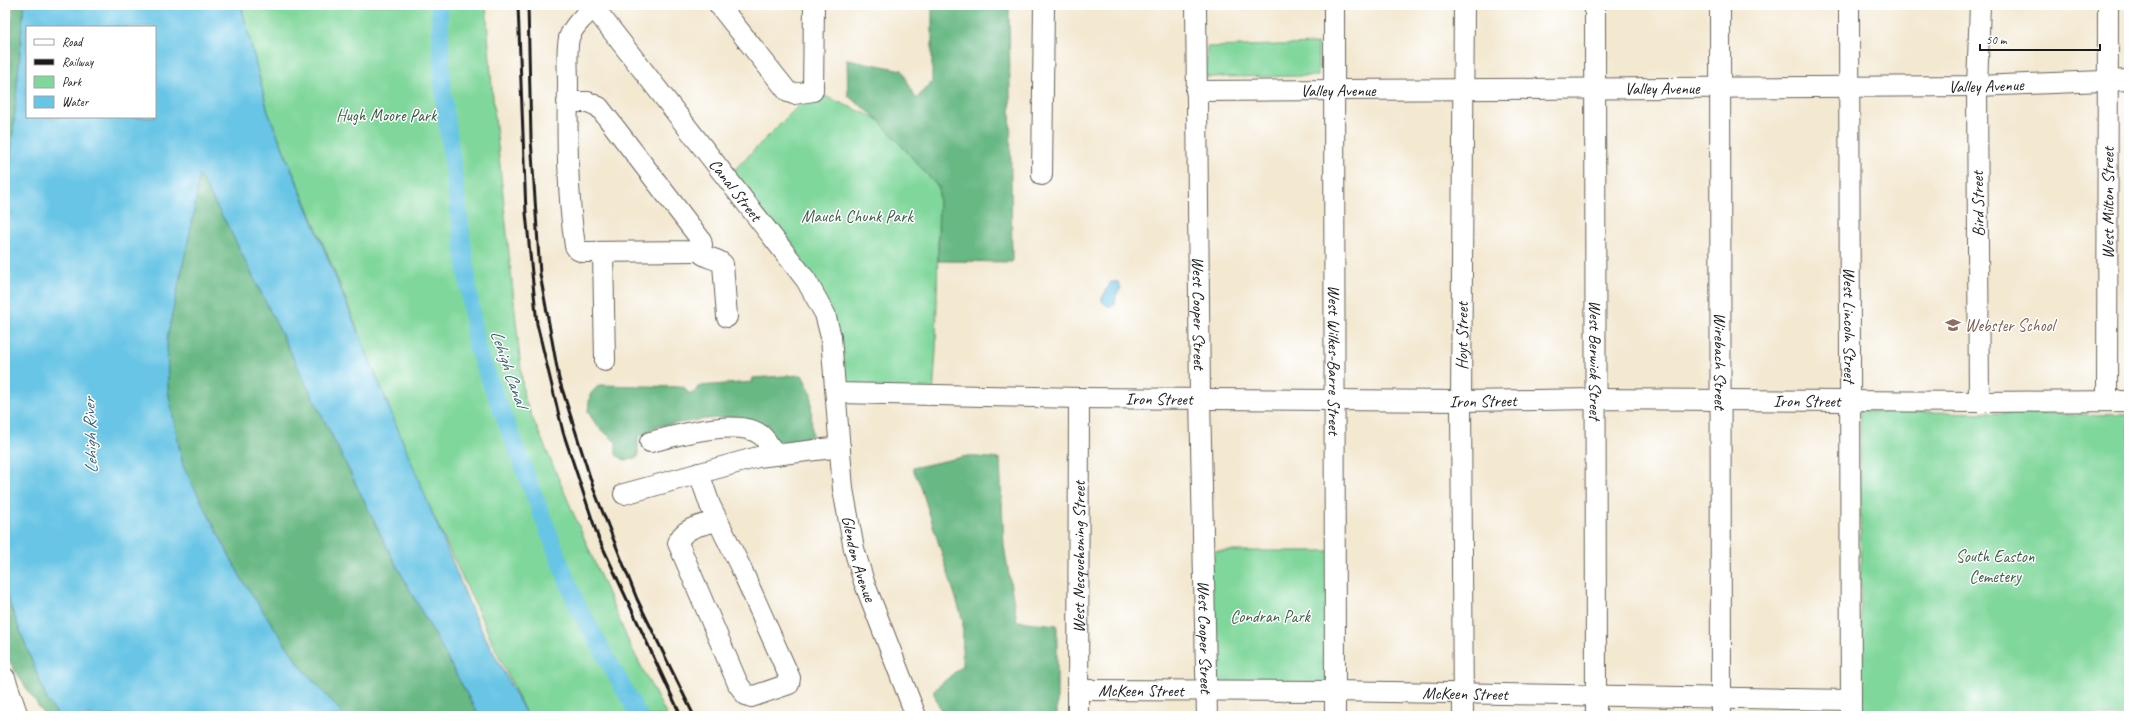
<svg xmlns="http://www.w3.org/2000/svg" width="2134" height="721" font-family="Caveat,sans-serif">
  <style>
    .green { fill: #80d79b; stroke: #4e7a5c }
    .forest { fill: #68b883; stroke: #426a50 }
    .water { fill: #67c5e5; stroke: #427080; fill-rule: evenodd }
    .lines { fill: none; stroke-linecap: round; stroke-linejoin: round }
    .canal { stroke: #67c5e5; stroke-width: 17 }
    .minor-casing { stroke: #67635b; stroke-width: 22 }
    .minor { stroke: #fff; stroke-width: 20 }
    .rail { stroke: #1c1c1c; stroke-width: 3 }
    .labels { text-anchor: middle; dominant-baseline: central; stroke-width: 3; stroke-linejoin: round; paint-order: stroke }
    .street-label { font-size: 17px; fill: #1c1c1c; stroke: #fff }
    .park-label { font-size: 17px; fill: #3f5d48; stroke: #fff }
    .education-label { font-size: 17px; fill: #785e54; stroke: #fff; text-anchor: start }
    .water-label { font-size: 18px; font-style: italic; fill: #3a606c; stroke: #fff }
  </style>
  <rect width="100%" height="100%" fill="#fff"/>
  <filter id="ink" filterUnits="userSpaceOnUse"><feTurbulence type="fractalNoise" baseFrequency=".025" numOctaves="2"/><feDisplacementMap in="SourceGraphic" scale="8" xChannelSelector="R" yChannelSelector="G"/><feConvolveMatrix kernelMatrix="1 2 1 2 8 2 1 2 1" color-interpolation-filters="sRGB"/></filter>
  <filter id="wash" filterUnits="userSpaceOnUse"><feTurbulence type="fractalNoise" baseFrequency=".012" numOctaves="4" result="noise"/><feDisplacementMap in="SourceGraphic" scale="16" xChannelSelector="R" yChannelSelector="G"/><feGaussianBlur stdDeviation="0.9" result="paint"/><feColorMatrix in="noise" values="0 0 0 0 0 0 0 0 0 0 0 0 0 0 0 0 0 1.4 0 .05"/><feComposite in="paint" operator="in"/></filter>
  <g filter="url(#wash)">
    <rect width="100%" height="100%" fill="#f3e8d0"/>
    <!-- green -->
    <g class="green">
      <polygon points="241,5 486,5 492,88 524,398 630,645 667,716 527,716 427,502 326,251 268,112"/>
      <polygon points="1318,44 1318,76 1206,77 1207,47"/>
      <polygon points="813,91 878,119 939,188 936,350 933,395 836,393 815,294 727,177"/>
      <polygon points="1860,411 2129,415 2129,716 1861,716"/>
      <polygon points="1204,551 1334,551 1334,691 1207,691"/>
    </g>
    <!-- forest -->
    <g class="forest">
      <polygon points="13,5 24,5 5,228 5,146"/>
      <polygon points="932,5 1009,5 1012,262 938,261 939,188 878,119 848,96 847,59 902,70 916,99 932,82"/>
      <polygon points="199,174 229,228 392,557 479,716 345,716 301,667 242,580 183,466 168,391 167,338 194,213"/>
      <polygon points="802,375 811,393 812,434 803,443 783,443 773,441 754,424 738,416 707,419 658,426 638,437 638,457 626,461 616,455 616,442 597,426 588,412 590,394 599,385 684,387 688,393 694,393 699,386 753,382 752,378"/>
      <polygon points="967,456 1000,459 1004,546 1017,621 1057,625 1057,716 943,716 933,691 962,666 963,621 920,484 912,468"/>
      <polygon points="5,592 48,702 59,716 45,716 15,671 5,652"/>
    </g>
    <!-- water -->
    <g class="water">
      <path d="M24 5H241L268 112 474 615 527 716H479L392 557 229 228 199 175 194 213 167 338 168 391 183 466 242 580 301 667 345 716H59L48 702 5 592V228ZM27 27H155V117H27Z"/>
      <polygon points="1111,282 1118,282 1121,288 1116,295 1115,305 1109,307 1102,301 1102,298"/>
    </g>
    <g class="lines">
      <!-- canal -->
      <polyline class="canal" points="439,5 443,91 476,345 576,603 639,716"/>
    </g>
  </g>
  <g filter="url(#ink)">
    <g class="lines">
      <!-- minor casing -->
      <g class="minor-casing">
        <g id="minor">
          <path id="s1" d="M592 5 806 280 825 314 831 337 843 489 854 549 864 582 916 716"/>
          <polyline points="719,5 788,92 794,94 813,91 814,5"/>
          <path id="s2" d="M1196 5 1200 398 1207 716"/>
          <path id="s3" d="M1334 5 1335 716"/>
          <path id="s4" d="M1595 5 1596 716"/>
          <path id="s5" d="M1720 5 1721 716"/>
          <path id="s6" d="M1849 5 1851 716"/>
          <path id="s7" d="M1196 91 1977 86 2129 80"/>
          <path d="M567 102H588L599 107 701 240 702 245 696 251 583 252 578 250 575 246C567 193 567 137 568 84 568 69 566 52 569 38 573 25 585 16 594 7"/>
          <polyline points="1042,175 1044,5"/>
          <path d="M698 250C707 261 714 256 723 264L727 317"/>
          <polyline points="603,252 605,361"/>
          <path id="s8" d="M836 393 1079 398 1461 401 1596 399 1979 402 2129 401"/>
          <path id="s9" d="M2107 401 2108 5"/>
          <polyline points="1979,402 1977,86 1980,5"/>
          <path d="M650 442C675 436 739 417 761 435 767 440 771 449 776 455"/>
          <path d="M699 473 710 505 741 568 790 678 789 684 751 697 746 695 738 684 678 543C683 527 703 525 717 521"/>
          <polyline points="624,494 758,457 840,447"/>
          <polyline points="5,678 18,716"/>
          <path id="s10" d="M1078 690 1334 691 1851 700"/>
          <path id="s11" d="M1078 716 1079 398"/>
          <path id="s12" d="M1463 716 1461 401 1464 5"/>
        </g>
      </g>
      <!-- minor -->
      <use href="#minor" class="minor"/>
      <!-- rail -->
      <g class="rail">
        <polyline points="518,5 526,213 537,324 563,432 598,537 681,716"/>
        <polyline points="528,5 531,139 540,274 559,379 594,490 637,599 694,716"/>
      </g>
    </g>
  </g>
  <!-- icons -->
  <defs>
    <g id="school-bare" transform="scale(1.2)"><path d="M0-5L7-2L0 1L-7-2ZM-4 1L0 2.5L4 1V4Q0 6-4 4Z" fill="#8d6e63" stroke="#fff" stroke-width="2.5" paint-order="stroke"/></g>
  </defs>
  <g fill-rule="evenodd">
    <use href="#school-bare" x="1953" y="325"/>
  </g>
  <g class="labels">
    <!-- street labels -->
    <g class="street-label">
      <text stroke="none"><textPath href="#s7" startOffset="790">Valley Avenue</textPath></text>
      <text stroke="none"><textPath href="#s7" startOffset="466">Valley Avenue</textPath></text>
      <text stroke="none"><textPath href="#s7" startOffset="142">Valley Avenue</textPath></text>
      <text stroke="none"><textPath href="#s1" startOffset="234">Canal Street</textPath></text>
      <text stroke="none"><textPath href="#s9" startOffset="198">West Milton Street</textPath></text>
      <text transform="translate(1978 204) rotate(-91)">Bird Street</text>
      <text stroke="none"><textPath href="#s2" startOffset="308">West Cooper Street</textPath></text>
      <text stroke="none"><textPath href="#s6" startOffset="320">West Lincoln Street</textPath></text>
      <text stroke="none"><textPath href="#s12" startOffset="380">Hoyt Street</textPath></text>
      <text stroke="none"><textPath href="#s4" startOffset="355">West Berwick Street</textPath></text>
      <text stroke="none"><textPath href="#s5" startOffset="356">Wirebach Street</textPath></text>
      <text stroke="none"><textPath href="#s3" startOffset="355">West Wilkes-Barre Street</textPath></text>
      <text stroke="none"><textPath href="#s8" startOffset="323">Iron Street</textPath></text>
      <text stroke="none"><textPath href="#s8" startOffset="647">Iron Street</textPath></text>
      <text stroke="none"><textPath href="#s8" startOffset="971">Iron Street</textPath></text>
      <text stroke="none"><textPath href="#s11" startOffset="159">West Nesquehoning Street</textPath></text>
      <text stroke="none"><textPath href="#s1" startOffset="635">Glendon Avenue</textPath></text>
      <text stroke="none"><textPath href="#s2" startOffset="632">West Cooper Street</textPath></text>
      <text stroke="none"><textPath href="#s10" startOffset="63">McKeen Street</textPath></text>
      <text stroke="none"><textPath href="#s10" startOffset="387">McKeen Street</textPath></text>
    </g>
    <!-- park labels -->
    <g class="park-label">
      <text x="386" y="115">Hugh Moore Park</text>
      <text x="857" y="216">Mauch Chunk Park</text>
      <text x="1995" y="556">South Easton<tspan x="1995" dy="20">Cemetery</tspan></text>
      <text x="1270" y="616">Condran Park</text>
    </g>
    <!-- education labels -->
    <g class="education-label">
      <text x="1965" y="325">Webster School</text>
    </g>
    <!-- water labels -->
    <g class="water-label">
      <text transform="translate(509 368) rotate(71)">Lehigh Canal</text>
      <text transform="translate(90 436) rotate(-92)">Lehigh River</text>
    </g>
  </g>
  <!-- margin -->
  <rect width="2134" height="721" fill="none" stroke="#fff" stroke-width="20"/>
  <!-- legend -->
  <rect x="26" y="26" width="130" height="92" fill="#ffffff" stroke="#a4a4a4"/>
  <rect x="34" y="39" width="20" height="6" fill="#ffffff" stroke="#a4a4a4"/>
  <text x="62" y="46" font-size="12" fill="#1c1c1c">Road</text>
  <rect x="34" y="59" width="20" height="6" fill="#1c1c1c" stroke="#a4a4a4"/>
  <text x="62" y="66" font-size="12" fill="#1c1c1c">Railway</text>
  <rect x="34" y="76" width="20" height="12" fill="#80d79b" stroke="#a4a4a4"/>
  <text x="62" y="86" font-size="12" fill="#1c1c1c">Park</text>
  <rect x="34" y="96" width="20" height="12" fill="#67c5e5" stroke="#a4a4a4"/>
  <text x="62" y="106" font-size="12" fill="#1c1c1c">Water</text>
  <!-- scale -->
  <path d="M1980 44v6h120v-6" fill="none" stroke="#1c1c1c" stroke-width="2"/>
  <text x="1986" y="44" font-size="12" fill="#1c1c1c" stroke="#ffffff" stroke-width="3" paint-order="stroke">50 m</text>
</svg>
